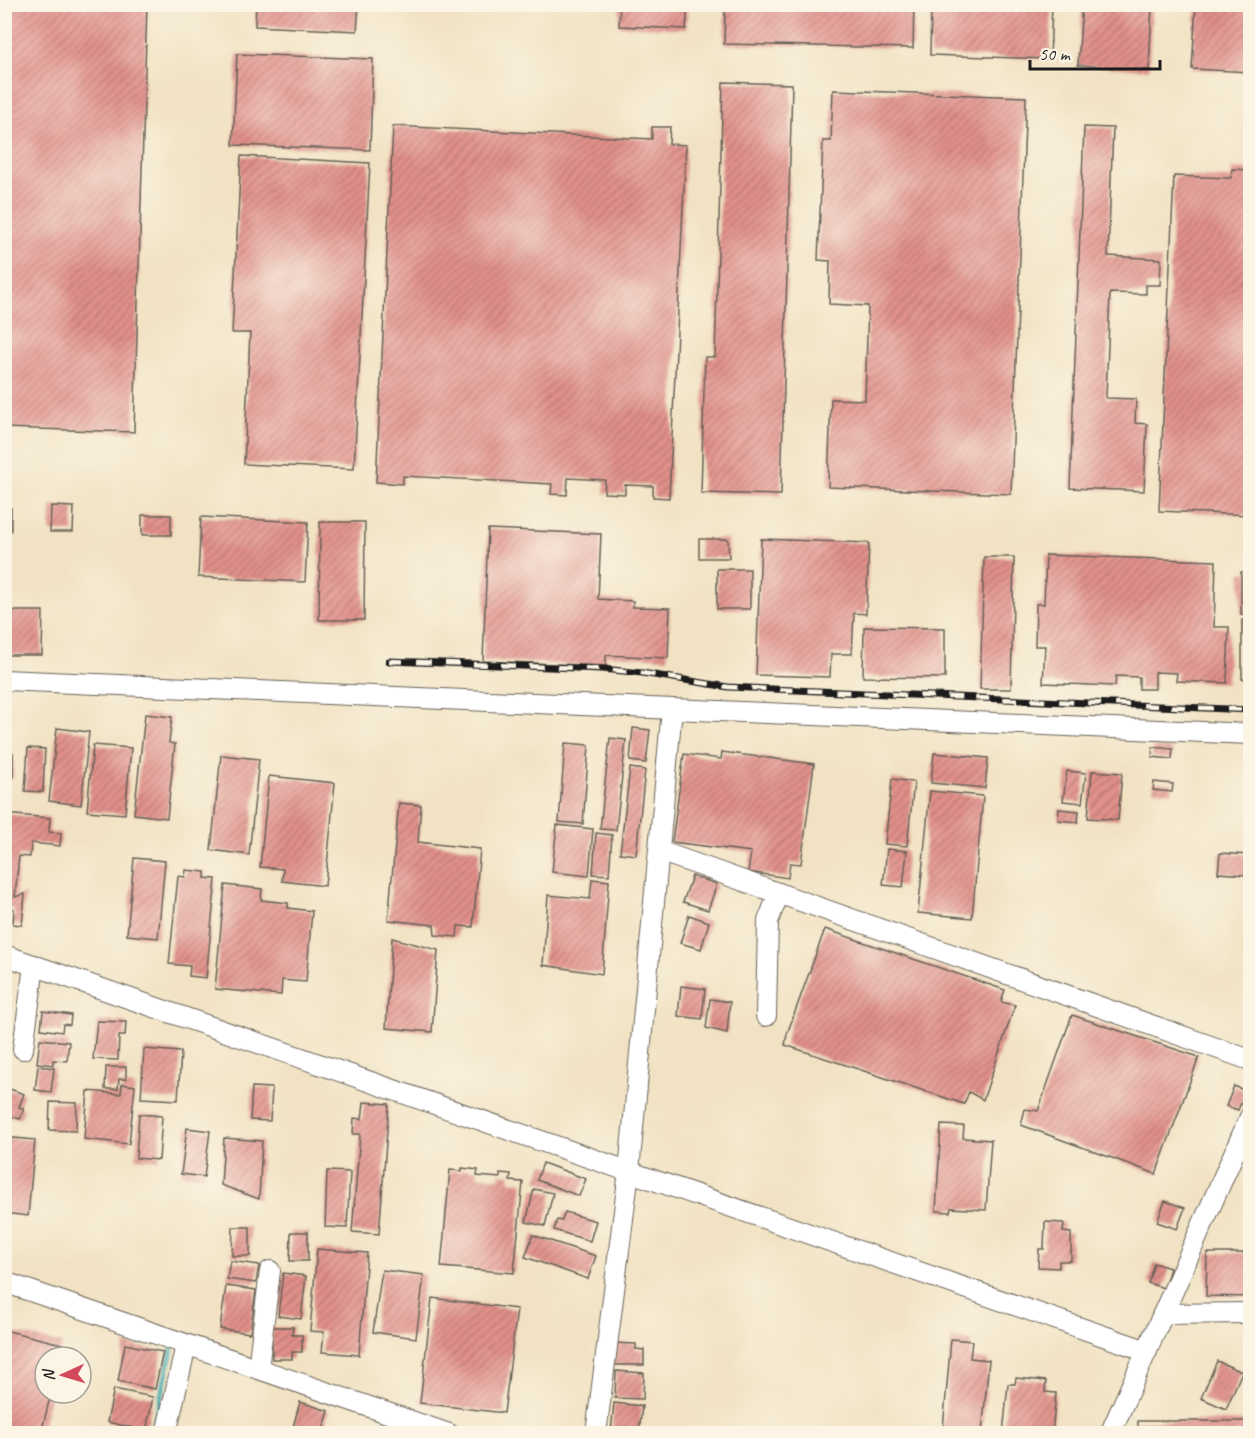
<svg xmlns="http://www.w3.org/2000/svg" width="1255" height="1438" font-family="Caveat,sans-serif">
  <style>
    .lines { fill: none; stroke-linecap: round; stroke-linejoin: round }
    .stream { stroke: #3cadb4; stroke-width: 5 }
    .building { fill: url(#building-hatch) }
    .street-casing { stroke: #676156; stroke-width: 22 }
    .street { stroke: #fff; stroke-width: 20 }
    .rail-casing { stroke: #1c1c1c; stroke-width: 7 }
    .rail { stroke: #fcf5e5; stroke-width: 4.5; stroke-dasharray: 14; stroke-linecap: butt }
  </style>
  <defs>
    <pattern id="building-hatch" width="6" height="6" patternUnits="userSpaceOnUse" patternTransform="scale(1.5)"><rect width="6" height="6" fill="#e2908b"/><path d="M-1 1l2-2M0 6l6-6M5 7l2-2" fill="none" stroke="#b67571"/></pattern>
  </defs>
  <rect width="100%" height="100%" fill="#fcf5e5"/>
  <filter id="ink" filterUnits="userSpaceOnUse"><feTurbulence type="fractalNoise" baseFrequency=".0167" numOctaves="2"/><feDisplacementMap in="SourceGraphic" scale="12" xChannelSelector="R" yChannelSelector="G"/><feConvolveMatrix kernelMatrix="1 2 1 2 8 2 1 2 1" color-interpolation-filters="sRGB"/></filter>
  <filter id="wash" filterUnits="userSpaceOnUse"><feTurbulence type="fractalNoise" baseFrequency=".008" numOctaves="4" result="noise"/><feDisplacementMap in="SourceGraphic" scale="24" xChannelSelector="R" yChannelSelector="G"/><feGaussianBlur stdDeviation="1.35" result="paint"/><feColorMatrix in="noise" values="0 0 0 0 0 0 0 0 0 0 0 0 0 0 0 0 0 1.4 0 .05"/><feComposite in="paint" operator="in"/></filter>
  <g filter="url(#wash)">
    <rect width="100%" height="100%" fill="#f1e2c3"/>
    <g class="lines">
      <!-- stream -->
      <polyline class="stream" points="152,1434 173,1346"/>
    </g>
    <g id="blocks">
      <!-- building -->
      <g class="building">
        <polygon points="4,4 147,4 134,432 4,428"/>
        <polygon points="256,4 359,4 357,31 255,26"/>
        <polygon points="620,4 688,4 686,29 619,26"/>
        <polygon points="716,4 914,4 913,48 724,44 725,8"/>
        <polygon points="931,4 1052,4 1050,59 930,55"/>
        <polygon points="1082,4 1152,4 1149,70 1078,65"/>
        <polygon points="1196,4 1250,4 1250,72 1192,69"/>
        <polygon points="237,54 373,59 370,150 233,145"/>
        <polygon points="723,82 792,84 781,495 701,493 705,357 715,357"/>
        <polygon points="833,90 1026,97 1011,494 828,487 831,399 865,400 868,306 829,304 830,261 818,260 823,141 831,141"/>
        <polygon points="393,126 652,139 652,127 670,127 669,144 686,145 669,498 653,497 653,486 625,485 625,494 604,493 605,480 568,478 567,495 551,494 552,484 403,476 403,484 376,482"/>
        <polygon points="1084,127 1113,128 1108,256 1161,259 1160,285 1146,285 1146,294 1110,293 1106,398 1136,399 1135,423 1147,424 1144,491 1070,488"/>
        <polygon points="241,156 370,163 354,469 244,464 250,333 232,333"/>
        <polygon points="1232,169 1250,170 1250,515 1159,511 1174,176 1231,178"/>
        <polygon points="51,506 74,507 73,532 50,532"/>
        <rect x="4" y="508" width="7" height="23"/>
        <rect x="142" y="515" width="29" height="20"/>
        <polygon points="201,517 308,522 305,582 198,577"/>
        <polygon points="320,522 365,522 364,620 319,620"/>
        <polygon points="488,529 601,534 598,599 633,601 633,607 670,608 668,658 606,655 606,666 483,661"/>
        <polygon points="699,539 728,539 729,558 699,558"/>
        <polygon points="761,539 869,543 866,614 854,613 852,654 831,654 830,677 756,675"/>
        <polygon points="1046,555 1216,561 1214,627 1229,627 1227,683 1176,681 1177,673 1155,672 1155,689 1139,689 1139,677 1116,676 1115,686 1043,683 1045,646 1035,646 1036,604 1044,604"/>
        <polygon points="984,557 1014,557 1011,689 980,689"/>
        <rect x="717" y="569" width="33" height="40"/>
        <rect x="1241" y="572" width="9" height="42"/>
        <polygon points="4,611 43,611 42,655 4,655"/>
        <rect x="1242" y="620" width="8" height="59"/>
        <polygon points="864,627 945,628 945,678 863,677"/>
        <polygon points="145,714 172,717 169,743 175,744 167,818 134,814"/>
        <polygon points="57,728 89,732 81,805 49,801"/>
        <polygon points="633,728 650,730 646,763 630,761"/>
        <polygon points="610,738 626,740 616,830 600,829"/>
        <polygon points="565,743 589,745 583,824 559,822"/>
        <polygon points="93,745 131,748 125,814 87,811"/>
        <polygon points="1153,747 1173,749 1172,759 1152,757"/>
        <polygon points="28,748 45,749 43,792 25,791"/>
        <polygon points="722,752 814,764 801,864 790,863 788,878 748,872 751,852 672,842 684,754 721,759"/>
        <rect x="4" y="753" width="9" height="26"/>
        <polygon points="934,753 988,758 985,788 931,783"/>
        <polygon points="221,755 259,759 249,855 211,850"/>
        <polygon points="630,768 645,770 636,855 620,853"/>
        <polygon points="1067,771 1086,773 1082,803 1063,801"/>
        <polygon points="1092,771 1122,773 1118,820 1088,818"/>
        <polygon points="269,776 335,783 325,886 282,881 283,869 260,867"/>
        <polygon points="892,779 914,782 907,846 885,844"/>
        <polygon points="1154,782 1173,784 1172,792 1153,790"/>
        <polygon points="930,791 983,796 972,918 918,913"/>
        <polygon points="399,803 421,805 418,842 480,849 473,927 458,926 457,937 435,935 434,925 388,920"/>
        <polygon points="1059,809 1079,811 1078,822 1058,820"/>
        <polygon points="4,814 50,818 49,832 61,833 60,846 31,843 30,857 19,856 15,897 25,894 22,925 13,924 14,909 9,908 7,926 4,926"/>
        <polygon points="557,825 593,829 589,876 552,872"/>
        <polygon points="596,833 612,835 609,875 593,874"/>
        <polygon points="887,849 907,851 903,887 883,885"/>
        <polygon points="1220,853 1248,855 1246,875 1218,873"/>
        <polygon points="134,858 165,861 158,938 127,935"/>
        <polygon points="186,870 205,872 205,878 216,879 206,978 189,976 190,966 169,964 178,876 185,877"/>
        <polygon points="692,876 717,884 708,910 683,902"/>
        <polygon points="592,879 609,881 602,974 543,965 548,895 590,899"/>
        <polygon points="225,885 262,889 261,900 288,903 288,908 312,911 306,982 282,980 281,995 215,989"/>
        <polygon points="689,915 709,922 701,949 680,943"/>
        <polygon points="825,929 1005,990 1001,1002 1015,1005 983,1100 969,1092 964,1104 785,1045 787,1034"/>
        <polygon points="392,938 438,950 432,1032 386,1028"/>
        <polygon points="4,986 7,986 9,1013 4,1013"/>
        <polygon points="681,986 705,989 702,1019 678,1016"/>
        <polygon points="710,999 730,1002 727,1033 706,1028"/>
        <polygon points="43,1011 71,1015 70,1025 63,1024 62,1032 41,1029"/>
        <polygon points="1072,1015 1199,1057 1156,1174 1021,1125 1025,1109 1038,1111"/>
        <polygon points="97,1021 126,1022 125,1036 119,1036 118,1060 93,1059"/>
        <polygon points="40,1039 69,1042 67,1061 53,1060 53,1065 37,1063"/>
        <polygon points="4,1045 8,1045 6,1074 4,1074"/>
        <polygon points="144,1049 181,1052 178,1100 141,1098"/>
        <polygon points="38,1066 54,1068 51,1092 35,1090"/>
        <polygon points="106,1067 126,1067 126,1079 119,1079 118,1089 105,1089"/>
        <polygon points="122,1084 135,1086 129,1144 84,1139 88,1091 121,1094"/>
        <polygon points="1234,1086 1246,1091 1238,1110 1226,1106"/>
        <polygon points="4,1087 24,1094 19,1107 24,1109 20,1119 4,1114"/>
        <polygon points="252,1087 272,1088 270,1121 250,1120"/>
        <polygon points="50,1102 77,1103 76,1131 49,1130"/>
        <polygon points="364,1102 389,1104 379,1234 352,1232 360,1134 353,1134 354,1118 362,1119"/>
        <polygon points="139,1114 162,1116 159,1160 136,1158"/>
        <polygon points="941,1125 964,1126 963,1138 991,1140 986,1210 951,1208 950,1212 936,1211"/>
        <polygon points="187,1128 210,1131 204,1177 181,1174"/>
        <polygon points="4,1137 35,1140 28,1216 4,1213"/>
        <polygon points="224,1138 262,1141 259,1199 221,1185"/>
        <polygon points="543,1163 586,1179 579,1196 537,1180"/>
        <polygon points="462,1168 478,1170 477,1176 500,1178 500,1173 511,1174 510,1181 523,1182 514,1273 441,1267 450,1170 462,1171"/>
        <polygon points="327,1171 350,1172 347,1228 325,1227"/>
        <polygon points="534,1189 553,1193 545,1226 526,1222"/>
        <polygon points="1165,1201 1185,1208 1177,1229 1157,1222"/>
        <polygon points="565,1212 596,1221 590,1241 554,1230 557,1220 562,1221"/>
        <polygon points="1045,1222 1064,1223 1063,1232 1071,1233 1071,1261 1059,1261 1059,1268 1038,1267 1039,1249 1044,1249"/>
        <polygon points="233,1227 250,1227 250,1256 232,1256"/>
        <polygon points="291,1232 308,1232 308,1261 290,1261"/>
        <polygon points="533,1235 596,1256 588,1279 525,1257"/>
        <polygon points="317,1249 367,1253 359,1355 322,1352 324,1332 310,1331"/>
        <polygon points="1207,1253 1250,1253 1250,1297 1206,1296"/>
        <polygon points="230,1261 259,1265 256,1283 227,1279"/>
        <polygon points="1154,1263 1170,1268 1164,1288 1148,1283"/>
        <polygon points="382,1270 424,1275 416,1338 373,1332"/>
        <polygon points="283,1273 306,1276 301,1319 278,1316"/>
        <polygon points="226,1286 256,1290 250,1333 220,1329"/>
        <polygon points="432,1298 517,1309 504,1413 420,1403"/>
        <polygon points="272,1327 293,1327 292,1335 302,1335 302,1352 292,1352 292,1359 272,1359"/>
        <polygon points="4,1330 62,1344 59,1357 45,1357 45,1393 51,1393 41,1434 4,1431"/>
        <polygon points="951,1339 972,1341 970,1358 989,1360 982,1433 943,1429"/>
        <polygon points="611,1343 636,1344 636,1349 644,1350 644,1365 611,1365"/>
        <polygon points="125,1344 163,1352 155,1389 118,1381"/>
        <polygon points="1217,1361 1242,1372 1226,1409 1201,1398"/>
        <polygon points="616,1371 644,1373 643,1399 615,1398"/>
        <polygon points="1016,1378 1046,1381 1045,1392 1056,1393 1052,1434 1003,1434 1008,1384 1015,1384"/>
        <polygon points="114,1389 153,1397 146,1431 107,1422"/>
        <polygon points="300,1402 329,1411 322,1434 291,1434"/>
        <polygon points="614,1403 642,1406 639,1434 611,1432"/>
        <rect x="1138" y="1421" width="112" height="13"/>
        <polygon points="98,1428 117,1433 117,1434 96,1434"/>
      </g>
    </g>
  </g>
  <g filter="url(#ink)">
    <use href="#blocks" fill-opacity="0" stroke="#676156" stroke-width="1.5"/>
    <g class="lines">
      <!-- street casing -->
      <g class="street-casing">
        <g id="street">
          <polyline points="4,680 1250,734"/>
          <polyline points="659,851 1250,1060"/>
          <polyline points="4,955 1147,1351"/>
          <polyline points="766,1016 768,921 779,893"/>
          <polyline points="23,1049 34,965"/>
          <polyline points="4,1282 449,1434"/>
          <polyline points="1163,1314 1250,1313"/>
          <polyline points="258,1369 270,1271"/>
          <polyline points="166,1434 186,1345"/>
          <polyline points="596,1434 629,1171 672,709"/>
          <polyline points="1110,1434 1250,1117"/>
        </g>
      </g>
      <!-- street -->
      <use href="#street" class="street"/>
      <!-- rail casing -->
      <g class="rail-casing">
        <polyline id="rail" points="389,661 603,669 642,673 728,687 1250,710"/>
      </g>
      <!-- rail -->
      <use href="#rail" class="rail"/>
    </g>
  </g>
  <!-- margin -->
  <rect width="1255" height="1438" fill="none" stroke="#fcf5e5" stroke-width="24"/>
  <!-- north arrow -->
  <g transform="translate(63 1375) rotate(266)"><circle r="28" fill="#fcf5e5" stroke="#a29e95" stroke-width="1.5"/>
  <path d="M0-4.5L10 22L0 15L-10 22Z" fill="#d1495b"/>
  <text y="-9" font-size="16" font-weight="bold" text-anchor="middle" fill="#1c1c1c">N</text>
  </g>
  <!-- scale -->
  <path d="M1030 60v9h130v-9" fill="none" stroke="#1c1c1c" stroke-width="3"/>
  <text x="1039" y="60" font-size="18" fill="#1c1c1c" stroke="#fcf5e5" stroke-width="4.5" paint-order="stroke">50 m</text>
</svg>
